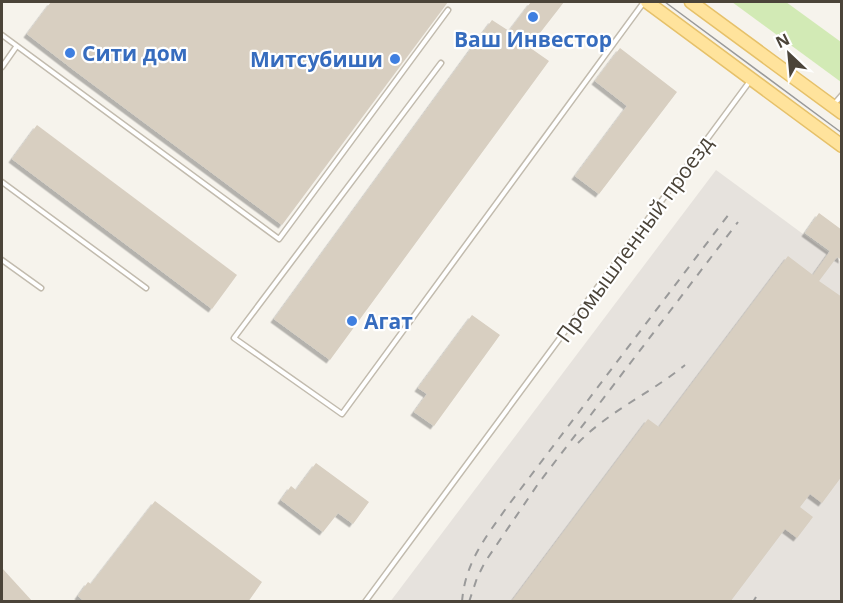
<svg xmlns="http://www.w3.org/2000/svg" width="843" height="603" font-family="'Open Sans',sans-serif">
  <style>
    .industrial { fill: #e6e2dd }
    .green { fill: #d2eab5 }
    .building { fill: #d8cfc1; filter: url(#shadow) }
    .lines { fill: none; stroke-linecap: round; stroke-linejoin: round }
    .service-casing { stroke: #c2bbae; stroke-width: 7 }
    .primary-casing { stroke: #e6c16a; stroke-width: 15 }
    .service { stroke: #fff; stroke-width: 4 }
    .primary { stroke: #ffe39c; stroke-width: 12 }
    .tram { stroke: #9a9a9a; stroke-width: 1.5 }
    .rail { stroke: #9a9a9a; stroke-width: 2; stroke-dasharray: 8 8; stroke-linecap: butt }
    .shop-dot { fill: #3f7fe0; stroke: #fff; stroke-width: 2 }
    .labels { text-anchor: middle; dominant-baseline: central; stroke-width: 4.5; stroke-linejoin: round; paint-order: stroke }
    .shop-label { font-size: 21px; font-weight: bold; fill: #366cbe; stroke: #fff; text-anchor: start }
    .street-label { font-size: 21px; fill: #4b4439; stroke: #fff }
  </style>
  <defs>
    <filter id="shadow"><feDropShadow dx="-3.5" dy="3.5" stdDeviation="0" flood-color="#0004"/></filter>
  </defs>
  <rect width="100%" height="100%" fill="#f6f3ec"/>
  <!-- industrial -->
  <polygon class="industrial" points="716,170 841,262 841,601 390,602"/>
  <!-- green -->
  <polygon class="green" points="732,2 786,2 841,42 841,82"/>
  <!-- building -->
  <g class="building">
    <polygon points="51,2 448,2 282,225 75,71 27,34"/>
    <polygon points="531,2 564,2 529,47 549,61 330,360 274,319 492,20 509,31"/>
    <polygon points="620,48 677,92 599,194 575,176 627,106 595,81"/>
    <polygon points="37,125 237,275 212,309 12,159"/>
    <polygon points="819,213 842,230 842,260 837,257 819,281 842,297 842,476 822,503 810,494 800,507 813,517 797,538 785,529 730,602 511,602 648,419 659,427 788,256 813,275 830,251 805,233"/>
    <polygon points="472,315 500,335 434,426 414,412 427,394 418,388"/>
    <polygon points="316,463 369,502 353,524 338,513 323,532 281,500 291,486 296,490"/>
    <polygon points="155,501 262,582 248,602 85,602 78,596 88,582 91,584"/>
    <polygon points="2,568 33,602 2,602"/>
  </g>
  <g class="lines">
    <!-- service casing -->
    <g class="service-casing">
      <g id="service">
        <polyline points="2,35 279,239 448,10"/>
        <polyline points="441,63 234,338 342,414 644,2"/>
        <polyline points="2,67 16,47"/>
        <polyline points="835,103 842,95"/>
        <polyline points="2,182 146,288"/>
        <polyline points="2,260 41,288"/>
        <polyline points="365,602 750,81"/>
      </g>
    </g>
    <!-- primary casing -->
    <g class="primary-casing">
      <g id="primary">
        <polyline points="647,2 842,146"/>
        <polyline points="691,2 842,113"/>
      </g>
    </g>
    <!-- service -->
    <use href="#service" class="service"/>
    <!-- primary -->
    <use href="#primary" class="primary"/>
    <!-- tram -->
    <polyline class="tram" points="665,2 842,133"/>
    <!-- rail -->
    <g class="rail">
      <path d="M578 443C609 411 651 393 685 365"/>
      <path d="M462 602C465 562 486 537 507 507L729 214"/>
      <polyline points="469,602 477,578 485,562 538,484 738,222"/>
      <polyline points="753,602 756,597"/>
    </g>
  </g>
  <!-- markers -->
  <g class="shop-dot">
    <circle cx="533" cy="17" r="6"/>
    <circle cx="70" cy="53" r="6"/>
    <circle cx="395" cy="59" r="6"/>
    <circle cx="352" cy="321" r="6"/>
  </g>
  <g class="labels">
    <!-- shop labels -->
    <g class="shop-label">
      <text x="533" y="39" text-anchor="middle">Ваш Инвестор</text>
      <text x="82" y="53">Сити дом</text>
      <text x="383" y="59" text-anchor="end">Митсубиши</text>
      <text x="364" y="321">Агат</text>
    </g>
    <!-- street labels -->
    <g class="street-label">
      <text transform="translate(634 239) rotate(-54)">Промышленный проезд</text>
    </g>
  </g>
  <!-- border -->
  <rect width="843" height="603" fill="none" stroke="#4b4439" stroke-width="6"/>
  <!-- north arrow -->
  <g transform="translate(789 54) rotate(334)" stroke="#ffffff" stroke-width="4.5" paint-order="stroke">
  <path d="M0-4.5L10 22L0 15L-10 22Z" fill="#4b4439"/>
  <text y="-9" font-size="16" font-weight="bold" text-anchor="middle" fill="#4b4439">N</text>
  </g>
</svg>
